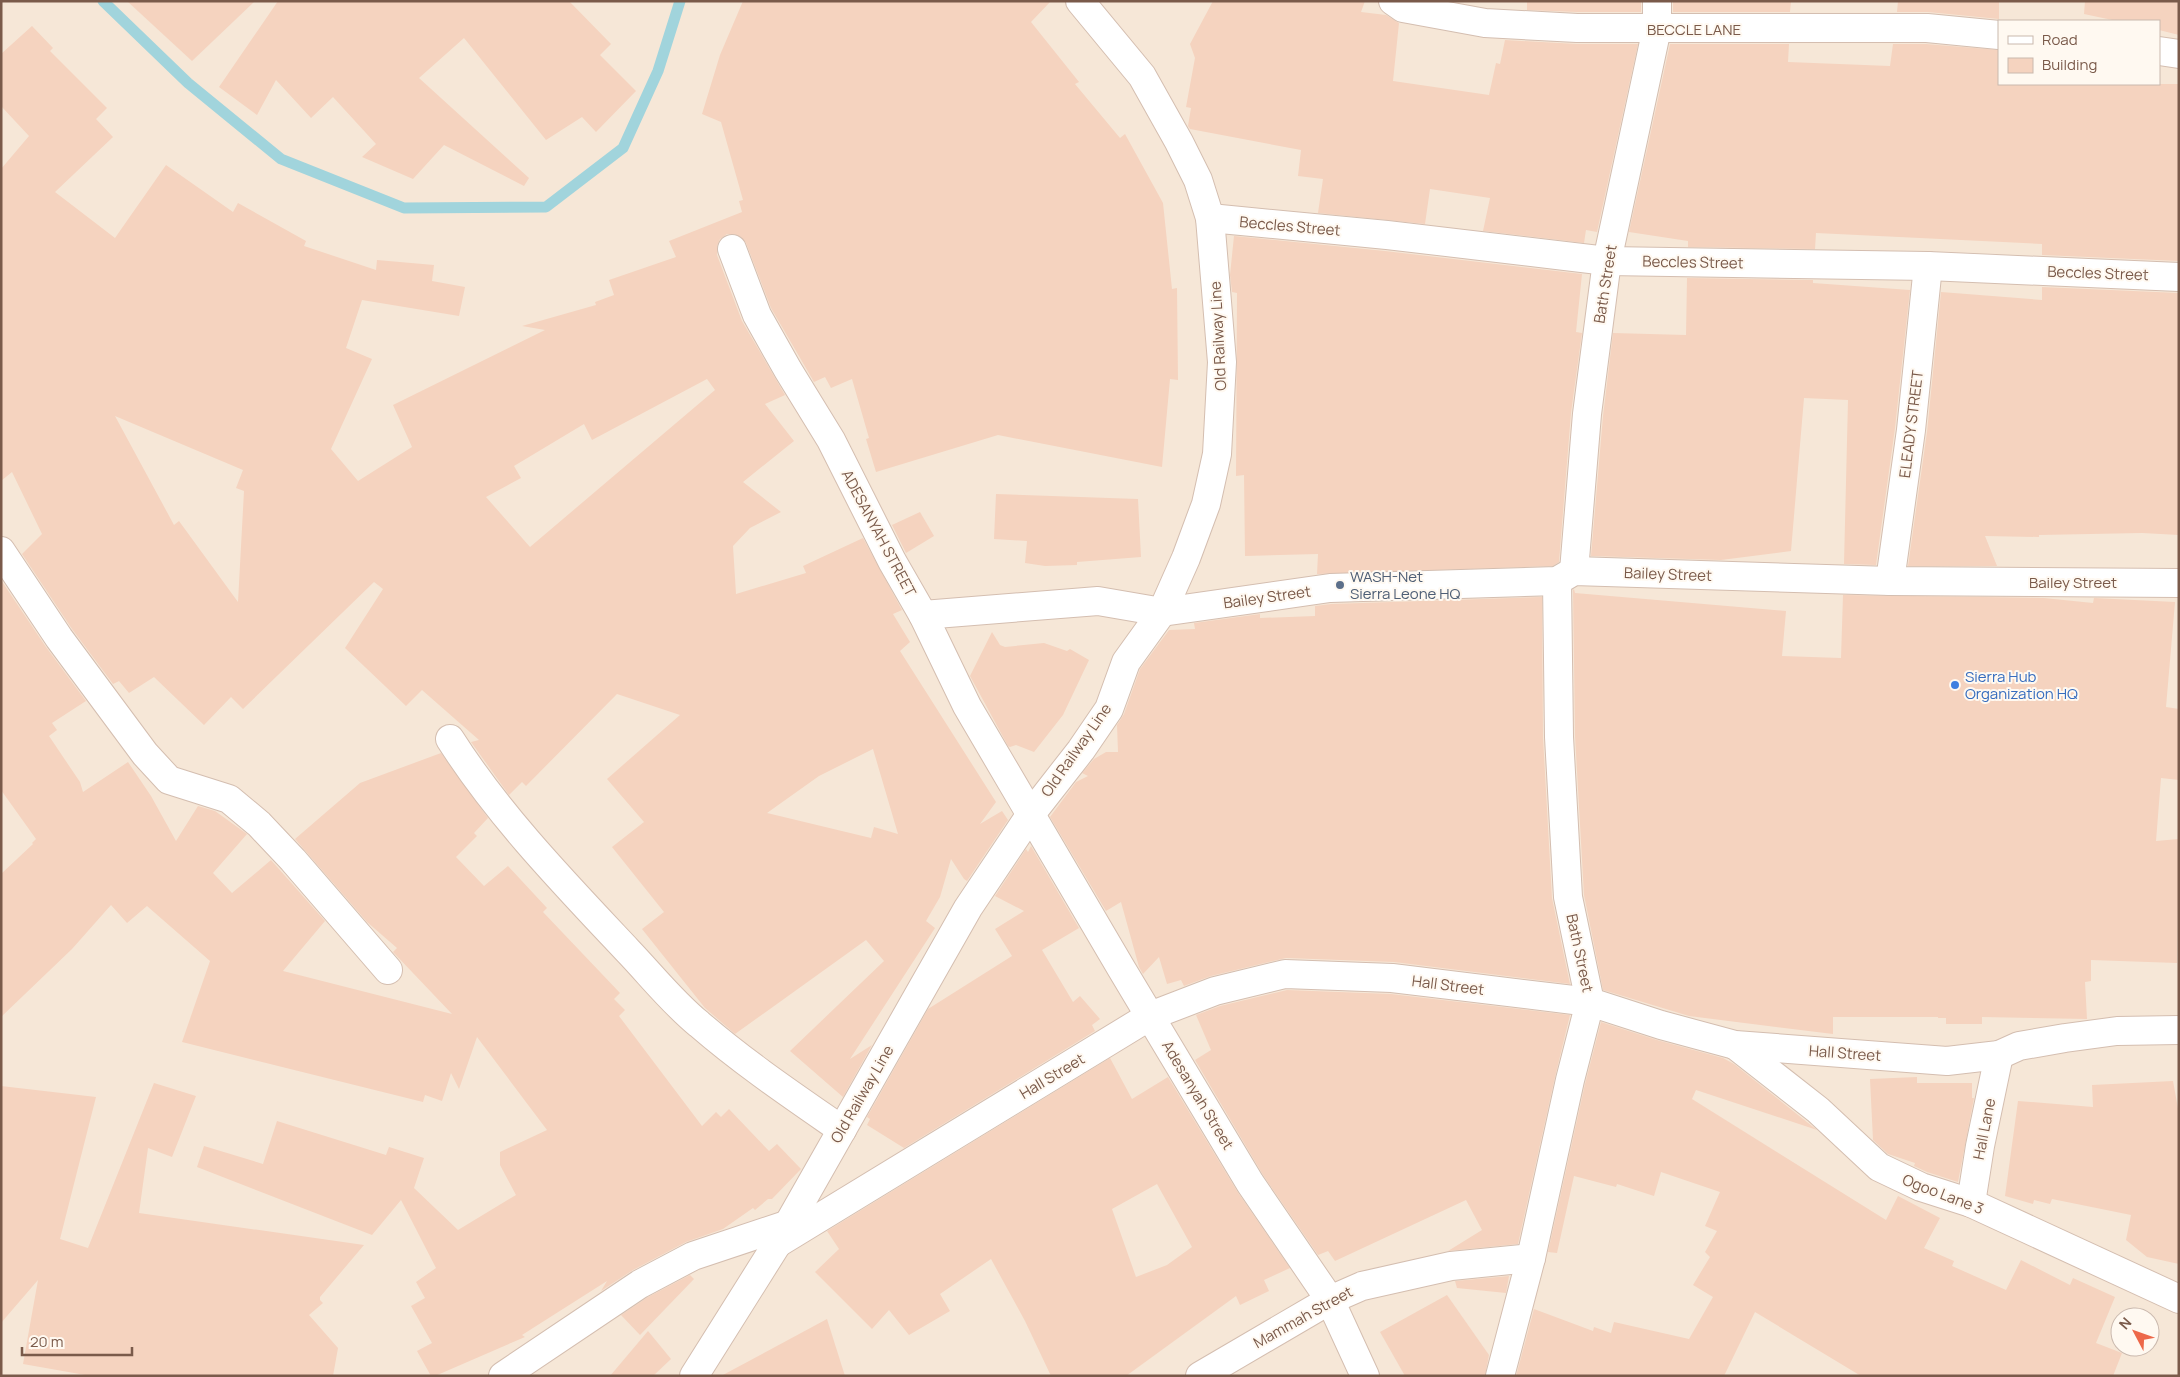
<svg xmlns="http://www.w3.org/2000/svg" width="2180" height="1377" font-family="Manrope,sans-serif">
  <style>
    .residential { fill: #f6e7d7; fill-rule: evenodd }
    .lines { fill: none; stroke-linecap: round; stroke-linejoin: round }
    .stream { stroke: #a1d4dc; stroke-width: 11 }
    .building { fill: #f5d3bf; fill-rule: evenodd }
    .minor-casing { stroke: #d4beb0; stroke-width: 30 }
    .minor { stroke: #fff; stroke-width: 28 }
    .service-dot { fill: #5c6f8a; stroke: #fff9f1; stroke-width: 2 }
    .shop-dot { fill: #3f7fe0; stroke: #fff9f1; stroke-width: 2 }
    .labels { text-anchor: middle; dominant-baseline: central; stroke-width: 4; stroke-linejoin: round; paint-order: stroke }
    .street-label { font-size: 15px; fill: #7a5a4a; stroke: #fff9f1 }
    .service-label { font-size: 15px; fill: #4e5e75; stroke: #fff9f1; text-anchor: start }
    .shop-label { font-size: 15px; fill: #366cbe; stroke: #fff9f1; text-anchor: start }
  </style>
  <rect width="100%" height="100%" fill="#fef5e9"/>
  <!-- residential -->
  <path class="residential" d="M1 1H2179V1376H1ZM1999 21H2159V84H1999ZM2120 1317H2150V1347H2120Z"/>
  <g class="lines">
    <!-- stream -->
    <polyline class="stream" points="103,1 188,83 281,159 404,208 546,207 623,148 658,71 680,1"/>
  </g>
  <!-- building -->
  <g class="building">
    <polygon points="127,1 255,1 192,61"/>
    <polygon points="278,1 569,1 611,44 600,55 636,91 596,132 582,117 546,140 464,38 419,78 529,178 524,186 444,145 413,179 362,157 376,144 333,97 311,118 276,80 257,115 219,87"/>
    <path d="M743 1H1051L1031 22 1079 82 1075 84 1120 138 1125 134 1163 203 1172 289 1177 288 1178 380 1170 379 1162 467 998 435 876 472 866 439 869 438 852 379 831 388 825 377 814 382 771 308 746 243 741 237 734 234H727L720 239 717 246V255L742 321 785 395 765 404 794 441 743 482 781 512 750 528 733 546 736 594 806 573 803 566 863 538 902 610 893 614 910 642 900 651 996 802 980 824 1002 811 1008 820 967 881 964 879 951 859 940 897 926 921 935 928 850 1059 872 1045 843 1097 790 1051 884 961 866 940 735 1034 705 1008 642 929 664 912 612 847 644 822 607 779 680 715 617 694 526 786 522 782 509 795 471 742 479 740 422 690 406 706 345 648 383 589 374 582 243 709 231 697 204 725 154 677 129 693 119 681 113 684 72 629 22 554 42 534 12 472 1 481V169L29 136 1 106V54L32 26 53 48 50 51 107 108 96 119 113 137 55 192 115 238 166 165 233 212 238 203 306 241 304 246 376 270 377 260 434 265 432 281 465 287 459 316 362 300 346 348 372 359 331 449 358 481 412 447 393 405 545 330 522 326 596 305 595 302 614 295 609 280 676 257 669 241 742 212 739 201 743 200 721 122 702 114 720 55ZM707 379 715 390 530 547 486 497 521 478 514 466 584 424 592 440ZM115 416 243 470 236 488 244 491 238 602 179 521 174 525ZM873 749 898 834 874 827 871 838 767 813 819 776Z"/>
    <polygon points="1213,1 1365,1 1361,12 1386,15 1399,23 1393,81 1489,95 1496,63 1500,64 1505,40 1577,44 1638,44 1597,232 1586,230 1584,243 1483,231 1490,198 1430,189 1425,224 1318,213 1323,179 1298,176 1301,150 1190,129 1188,126 1191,108 1186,107 1195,58 1190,44"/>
    <polygon points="1527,1 1641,1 1641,12 1577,12 1527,10"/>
    <polygon points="1673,1 1791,1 1790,12 1673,12"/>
    <polygon points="1898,1 1999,1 1999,19 1928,12 1897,12"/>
    <polygon points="2085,1 2179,1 2179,35 2159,30 2159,21 2117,21 2084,14"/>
    <polygon points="1670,44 1789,44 1788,62 1890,66 1893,44 1926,44 1999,50 1999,84 2179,84 2179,261 2042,255 2042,244 1816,233 1815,249 1688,247 1688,241 1629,232"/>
    <polygon points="1234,236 1385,251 1582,274 1576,332 1582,333 1571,413 1559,562 1553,566 1317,574 1318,554 1245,556 1244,475 1236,476 1237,293 1232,292 1230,275"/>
    <polygon points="1687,278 1813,280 1813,283 1910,290 1895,428 1876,565 1844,564 1848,400 1804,398 1791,551 1721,560 1591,556 1603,416 1613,333 1686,335"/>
    <polygon points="2042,287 2179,293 2179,535 2142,533 2039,535 2039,537 1985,536 1997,566 1908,566 1927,432 1941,292 2042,300"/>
    <polygon points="996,494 1138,499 1141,557 1077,562 1077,565 1045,566 1025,563 1027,541 994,539"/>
    <polygon points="920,512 934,536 906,553 892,525"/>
    <polygon points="1,580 46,647 86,701 52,723 57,730 49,736 80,782 83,792 128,762 151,796 176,841 198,806 215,811 247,834 213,873 232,893 271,860 325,921 283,971 452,1014 393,952 397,948 367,922 295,839 360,783 441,753 488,818 474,833 477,836 456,857 484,886 508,866 547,908 543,912 620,993 614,999 625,1010 619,1016 702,1126 716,1112 721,1117 729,1109 769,1151 777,1144 801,1169 772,1199 768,1199 755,1210 753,1208 723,1229 686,1242 633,1270 601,1291 607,1281 522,1335 525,1337 435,1376 431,1376 417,1351 432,1343 411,1306 425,1298 416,1282 436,1268 401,1200 372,1235 197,1167 204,1146 263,1164 277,1121 386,1155 389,1147 424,1158 414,1188 458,1230 516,1195 500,1165 500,1152 547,1130 477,1037 459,1089 451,1073 442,1101 425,1095 423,1102 182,1042 210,961 147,906 127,923 111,905 72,949 1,1017 1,874 33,844 32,843 36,839 1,790"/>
    <polygon points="1574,589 1575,593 1786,611 1782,656 1841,658 1843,595 2044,598 2093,603 2094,598 2175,602 2166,707 2179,709 2179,780 2161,778 2156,841 2179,839 2177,963 2091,960 2091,981 2085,982 2087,1019 1982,1017 1982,1024 1946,1024 1946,1018 1938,1018 1938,1017 1833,1017 1833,1034 1689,1016 1603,990 1584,895 1575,736 1573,590"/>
    <polygon points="1542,597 1543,737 1552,898 1570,984 1394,962 1286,958 1211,976 1184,986 1181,980 1167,984 1159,957 1143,974 1139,967 1121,902 1106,911 1050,817 1076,782 1088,776 1082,773 1094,759 1106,752 1118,752 1117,725 1124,714 1140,669 1169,630 1195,629 1194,623 1260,614 1260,618 1315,616 1315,606 1331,604"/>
    <polygon points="992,632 1000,645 1005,647 1044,643 1067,651 1070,649 1089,660 1063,715 1034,752 1016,745 1010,747 1008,746 970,676"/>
    <polygon points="1031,846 1079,928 1042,950 1073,1002 1080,996 1100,1019 1092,1025 1095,1031 904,1148 867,1125 870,1119 867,1117 928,1009 1012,956 995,929 1024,911 995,896 1026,849 1028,852"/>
    <polygon points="1287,990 1391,994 1570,1015 1555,1077 1518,1244 1448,1251 1482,1230 1466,1200 1335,1261 1328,1251 1318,1255 1263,1175 1195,1060 1211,1050 1196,1015 1220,1006"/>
    <polygon points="1601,1022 1657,1040 1723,1058 1734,1064 1817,1130 1696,1090 1692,1099 1886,1220 1898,1196 1940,1218 1924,1248 1954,1261 1952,1266 2006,1290 2021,1260 2070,1285 2073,1278 2115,1297 2096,1343 2122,1353 2113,1376 1861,1376 1755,1312 1724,1376 1516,1376 1534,1309 1593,1331 1594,1327 1611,1333 1614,1322 1689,1339 1713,1297 1693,1285 1710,1257 1705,1252 1717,1231 1705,1226 1720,1192 1661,1172 1654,1196 1617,1184 1616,1187 1574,1176 1557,1253 1548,1252 1585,1084"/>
    <path d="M1110 1058 1132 1099 1168 1077 1237 1191 1290 1268 1264 1280 1269 1291 1240 1305 1236 1296 1126 1376H1051L1025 1321 991 1259 940 1294 950 1311 909 1335 889 1310 872 1329 815 1272 839 1249 827 1231ZM1157 1184 1192 1247 1167 1265 1136 1277 1112 1209Z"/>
    <polygon points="1917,1077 1917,1083 1972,1083 1972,1098 1974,1098 1958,1182 1927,1172 1914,1166 1915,1163 1888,1154 1873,1140 1870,1079"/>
    <polygon points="2173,1081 2179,1114 2179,1264 2147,1257 2126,1240 2131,1215 2052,1199 2050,1204 2034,1200 2033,1204 2005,1196 2018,1101 2093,1107 2092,1085"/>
    <polygon points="154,1083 196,1096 172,1157 148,1148 139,1213 364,1245 320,1297 320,1300 323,1303 309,1315 338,1348 333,1376 91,1376 23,1364 38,1280 1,1323 1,1086 96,1097 60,1239 88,1248"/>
    <polygon points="690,1275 694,1279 640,1335 621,1315 648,1297"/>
    <polygon points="1509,1276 1506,1293 1457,1288 1455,1281"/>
    <polygon points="1447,1295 1489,1355 1485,1376 1405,1376 1380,1332"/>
    <polygon points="827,1319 845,1376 721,1376"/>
    <polygon points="648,1331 671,1359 653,1376 610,1376"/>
  </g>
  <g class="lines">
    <!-- minor casing -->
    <g class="minor-casing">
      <g id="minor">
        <polyline points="1393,1 1403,8 1485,23 1577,28 1927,28 1999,35"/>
        <polyline points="2159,51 2179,54"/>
        <polyline points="1210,218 1387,235 1607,261 1928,266 2179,277"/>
        <polyline points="732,249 757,315 788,370 831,440 892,561 923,615 967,706 1121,968 1250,1183 1330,1300 1365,1376"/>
        <polyline points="1,551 59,638 145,754 169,780 229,799 259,824 293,860 388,970"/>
        <polyline points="1574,571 1587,414 1607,261 1657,28 1657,1"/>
        <polyline points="1890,581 1911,430 1928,266"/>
        <polyline points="923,615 1098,601 1162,612 1330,588 1557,581 1574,571 1890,581 2179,583"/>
        <path d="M450 739C499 816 565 884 628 951 651 975 673 1003 699 1024 744 1063 793 1096 842 1130"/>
        <polyline points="1735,1045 1818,1110 1879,1167 1921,1187 1971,1203 2179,1299"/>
        <polyline points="1971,1203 1980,1146 1999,1055"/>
        <polyline points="778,1243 1150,1016 1215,991 1285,974 1392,978 1590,1002 1661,1025 1735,1045 1947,1061 1999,1055 2019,1046 2065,1038 2117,1031 2179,1030"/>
        <polyline points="503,1376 640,1284 693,1256 786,1225"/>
        <polyline points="694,1376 777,1244 968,908 1031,814 1081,750 1109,709 1126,662 1162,612 1186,558 1206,504 1217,454 1222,362 1210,218 1198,180 1179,142 1142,76 1080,1"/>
        <polyline points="1200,1376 1330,1300 1362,1286 1451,1266 1531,1258"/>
        <polyline points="1500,1376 1531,1258 1570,1080 1590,1002 1568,897 1559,737 1557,581"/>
      </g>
    </g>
    <!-- minor -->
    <use href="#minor" class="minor"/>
  </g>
  <!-- markers -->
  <circle class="service-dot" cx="1340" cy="585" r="5"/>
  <circle class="shop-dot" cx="1955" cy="685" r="5"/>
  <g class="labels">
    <!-- street labels -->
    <g class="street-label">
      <text x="1694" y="29">BECCLE LANE</text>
      <text transform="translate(1290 226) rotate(5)">Beccles Street</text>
      <text transform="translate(1693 262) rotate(1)">Beccles Street</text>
      <text transform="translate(2098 273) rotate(2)">Beccles Street</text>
      <text transform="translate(1605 284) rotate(-81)">Bath Street</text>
      <text transform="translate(1218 336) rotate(-93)">Old Railway Line</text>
      <text transform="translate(1911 424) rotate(-83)">ELEADY STREET</text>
      <text transform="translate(879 533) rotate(62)">ADESANYAH STREET</text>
      <text transform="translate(1668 574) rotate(2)">Bailey Street</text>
      <text x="2073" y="582">Bailey Street</text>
      <text transform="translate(1267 597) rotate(-8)">Bailey Street</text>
      <text transform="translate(1076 750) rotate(-55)">Old Railway Line</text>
      <text transform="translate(1580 953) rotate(78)">Bath Street</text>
      <text transform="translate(1448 985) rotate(7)">Hall Street</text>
      <text transform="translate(1845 1053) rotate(4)">Hall Street</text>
      <text transform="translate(1052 1076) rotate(-31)">Hall Street</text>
      <text transform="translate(862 1094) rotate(-60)">Old Railway Line</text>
      <text transform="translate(1198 1095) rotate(59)">Adesanyah Street</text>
      <text transform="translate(1984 1129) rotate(-79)">Hall Lane</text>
      <text transform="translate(1943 1194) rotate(21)">Ogoo Lane 3</text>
      <text transform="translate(1303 1317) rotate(-29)">Mammah Street</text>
    </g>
    <!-- service labels -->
    <g class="service-label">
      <text x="1350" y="576">WASH-Net<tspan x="1350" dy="17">Sierra Leone HQ</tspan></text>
    </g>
    <!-- shop labels -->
    <g class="shop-label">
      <text x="1965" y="676">Sierra Hub<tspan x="1965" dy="17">Organization HQ</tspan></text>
    </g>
  </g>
  <!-- border -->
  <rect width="2180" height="1377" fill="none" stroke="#7a5a4a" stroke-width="5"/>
  <!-- legend -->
  <rect x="1998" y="20" width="162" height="65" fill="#fff9f1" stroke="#cab9ae"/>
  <rect x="2008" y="36" width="25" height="8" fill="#ffffff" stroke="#cab9ae"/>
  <text x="2042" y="45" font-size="15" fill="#7a5a4a">Road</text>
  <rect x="2008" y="58" width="25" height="15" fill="#f5d3bf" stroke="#cab9ae"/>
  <text x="2042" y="70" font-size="15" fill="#7a5a4a">Building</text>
  <!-- north arrow -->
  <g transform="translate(2135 1332) rotate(311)"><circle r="24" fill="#fff9f1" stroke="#cab9ae"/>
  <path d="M0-4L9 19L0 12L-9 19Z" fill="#ed6849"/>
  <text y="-8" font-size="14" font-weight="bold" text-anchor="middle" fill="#7a5a4a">N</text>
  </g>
  <!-- scale -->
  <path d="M22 1347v8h110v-8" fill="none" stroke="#7a5a4a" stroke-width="2.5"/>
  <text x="30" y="1347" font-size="15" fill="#7a5a4a" stroke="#fff9f1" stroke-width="4" paint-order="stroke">20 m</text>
</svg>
